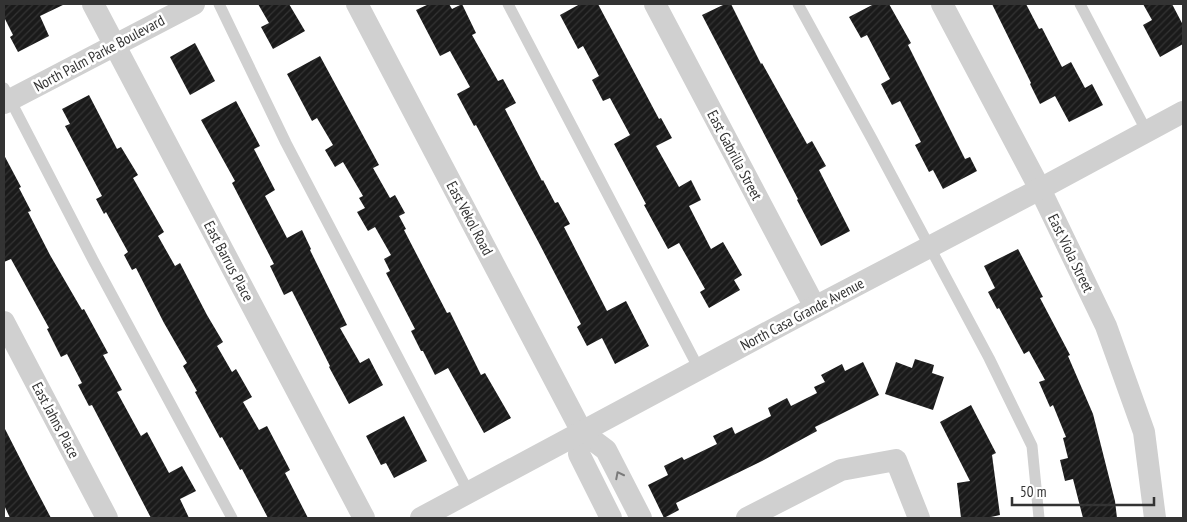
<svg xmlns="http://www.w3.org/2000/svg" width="1187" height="522" font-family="'PT Sans Narrow',sans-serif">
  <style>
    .building { fill: url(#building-hatch) }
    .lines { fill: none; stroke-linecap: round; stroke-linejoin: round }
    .service { stroke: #d0d0d0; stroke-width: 11 }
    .minor { stroke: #d0d0d0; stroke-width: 22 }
    .oneway { stroke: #7a7a7a }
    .labels { text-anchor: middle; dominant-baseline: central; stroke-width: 5; stroke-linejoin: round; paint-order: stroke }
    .street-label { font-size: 15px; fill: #333; stroke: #fff }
  </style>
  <defs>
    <pattern id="building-hatch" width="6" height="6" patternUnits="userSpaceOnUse" patternTransform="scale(1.25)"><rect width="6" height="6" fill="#1a1a1a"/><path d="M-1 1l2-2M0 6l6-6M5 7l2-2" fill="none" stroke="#333"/></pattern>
  </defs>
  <rect width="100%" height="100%" fill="#fff"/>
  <!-- building -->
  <g class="building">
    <polygon points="4,4 65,4 40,16 49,36 18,52 10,37 13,35 4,17"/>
    <polygon points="258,4 289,4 305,31 273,49 261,27 269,23"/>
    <polygon points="429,4 449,4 452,9 462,4 476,33 472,35 498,81 503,79 516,103 505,109 542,181 543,180 555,203 558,202 570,224 564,227 607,311 626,301 649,346 615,364 602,338 587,346 577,327 581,324 539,243 476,125 474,126 457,94 470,87 450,51 440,56 416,10"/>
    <polygon points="580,4 598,4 659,119 661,118 672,138 656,146 679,187 691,180 701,200 689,206 711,249 723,242 742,275 734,280 740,290 709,308 700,292 705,289 679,243 668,249 644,205 646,204 614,144 630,135 610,98 603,101 592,80 599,76 583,46 578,49 560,15"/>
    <polygon points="725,4 731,4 761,64 762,63 807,144 812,141 826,166 819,170 850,231 821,246 797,200 798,199 702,15"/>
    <polygon points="874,4 889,4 911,43 908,45 965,159 970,157 977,171 943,189 933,170 929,172 915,145 921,142 900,101 892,105 881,84 890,79 867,35 861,38 849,17"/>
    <polygon points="992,4 1026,4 1039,29 1042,28 1062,67 1071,62 1085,88 1092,84 1103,105 1069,122 1055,96 1040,104 1030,84 1031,83"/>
    <polygon points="1143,4 1172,4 1183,25 1183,44 1160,57 1143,25 1152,20"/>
    <polygon points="195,43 215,81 190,95 170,57"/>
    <polygon points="320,56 379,165 373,168 390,198 395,195 405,213 399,216 406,229 404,230 447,313 450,312 481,375 485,373 511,418 484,433 448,368 435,375 423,351 421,351 411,331 415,329 386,273 390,271 384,259 391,255 375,227 368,231 357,212 365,208 359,198 363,196 343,162 335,167 325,150 333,145 317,118 312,121 287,74"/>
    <polygon points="89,95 117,149 121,147 138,175 133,178 164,232 158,236 175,266 180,263 207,315 223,342 217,346 232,372 236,369 252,397 243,402 259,430 267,426 290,470 285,473 308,518 268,518 242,469 240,470 222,437 220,438 195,392 197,391 183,366 187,363 164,323 136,268 132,270 124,255 128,252 106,212 104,214 96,199 102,196 65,126 70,124 62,109"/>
    <polygon points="236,101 260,146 254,149 275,190 265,196 287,238 302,230 311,249 310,250 347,325 340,328 360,363 369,358 383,385 349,404 329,367 330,366 292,291 284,295 270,266 274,264 232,183 235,181 201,120"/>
    <polygon points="4,155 21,187 19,188 31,211 28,212 50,255 82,310 84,309 108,353 103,355 122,390 117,392 141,436 147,432 169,473 182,466 196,491 180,499 189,518 151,518 92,405 89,406 78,385 82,383 67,354 61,357 47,329 49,328 11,259 4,262"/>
    <polygon points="1018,249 1043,297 1040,298 1070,355 1068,356 1093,414 1115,501 1117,518 1083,518 1073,479 1065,481 1060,460 1068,458 1063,438 1066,437 1053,405 1050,407 1039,382 1045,380 1029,351 1024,354 999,308 997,309 988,292 995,288 984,266"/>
    <polygon points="915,359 934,365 932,373 944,377 933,410 885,394 896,362 912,368"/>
    <polygon points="863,362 879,395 815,427 817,431 762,461 676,503 679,510 664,518 648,485 668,475 664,466 682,457 684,460 717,444 713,436 732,427 735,434 771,416 768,408 787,398 791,406 817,393 814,387 825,382 821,375 842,364 845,371"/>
    <polygon points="971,405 996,453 992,455 1000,515 991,517 991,518 961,518 957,483 970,481 940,422"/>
    <polygon points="404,416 427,461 394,478 386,463 381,465 366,436"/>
    <polygon points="4,427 30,478 51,518 10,518 4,505"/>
  </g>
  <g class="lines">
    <!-- service -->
    <g class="service">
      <polyline points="219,4 286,143 469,493"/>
      <polyline points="508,4 699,369"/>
      <polyline points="798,4 872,139 989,358 1032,446 1039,518"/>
      <polyline points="1080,4 1147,132"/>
      <polyline points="4,88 93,260 232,518"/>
    </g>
    <!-- minor -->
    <g class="minor">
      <polyline points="93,4 364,518"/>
      <polyline points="357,4 582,432 606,450 641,518"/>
      <polyline points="655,4 815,307"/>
      <polyline points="942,4 1040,189 1106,326 1144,432 1155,518"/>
      <polyline points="4,103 194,4"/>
      <polyline points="4,322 107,518"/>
      <polyline points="582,432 579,454 611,518"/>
      <polyline points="421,518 815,307 1040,189 1183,112"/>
      <polyline points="747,518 841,470 896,460 919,518"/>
    </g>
  </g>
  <!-- one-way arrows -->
  <defs><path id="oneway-chevron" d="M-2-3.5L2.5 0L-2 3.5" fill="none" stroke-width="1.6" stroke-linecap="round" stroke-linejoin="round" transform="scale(1.25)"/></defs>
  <use class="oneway" href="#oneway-chevron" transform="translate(619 475) rotate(-117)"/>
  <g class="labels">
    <!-- street labels -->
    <g class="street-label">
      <text transform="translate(99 53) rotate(-28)">North Palm Parke Boulevard</text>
      <text transform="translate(735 155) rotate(62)">East Gabrilla Street</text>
      <text transform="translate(470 218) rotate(62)">East Vekol Road</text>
      <text transform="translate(1071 253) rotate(64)">East Viola Street</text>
      <text transform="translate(229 261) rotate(62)">East Barrus Place</text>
      <text transform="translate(802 314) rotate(-28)">North Casa Grande Avenue</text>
      <text transform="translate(56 420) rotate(62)">East Jahns Place</text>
    </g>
  </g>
  <!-- border -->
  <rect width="1187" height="522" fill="none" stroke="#333333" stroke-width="10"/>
  <!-- scale -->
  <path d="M1012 497v8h142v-8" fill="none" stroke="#333333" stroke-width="2.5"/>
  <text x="1020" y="497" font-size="15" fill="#333333" stroke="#ffffff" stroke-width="4" paint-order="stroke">50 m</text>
</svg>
